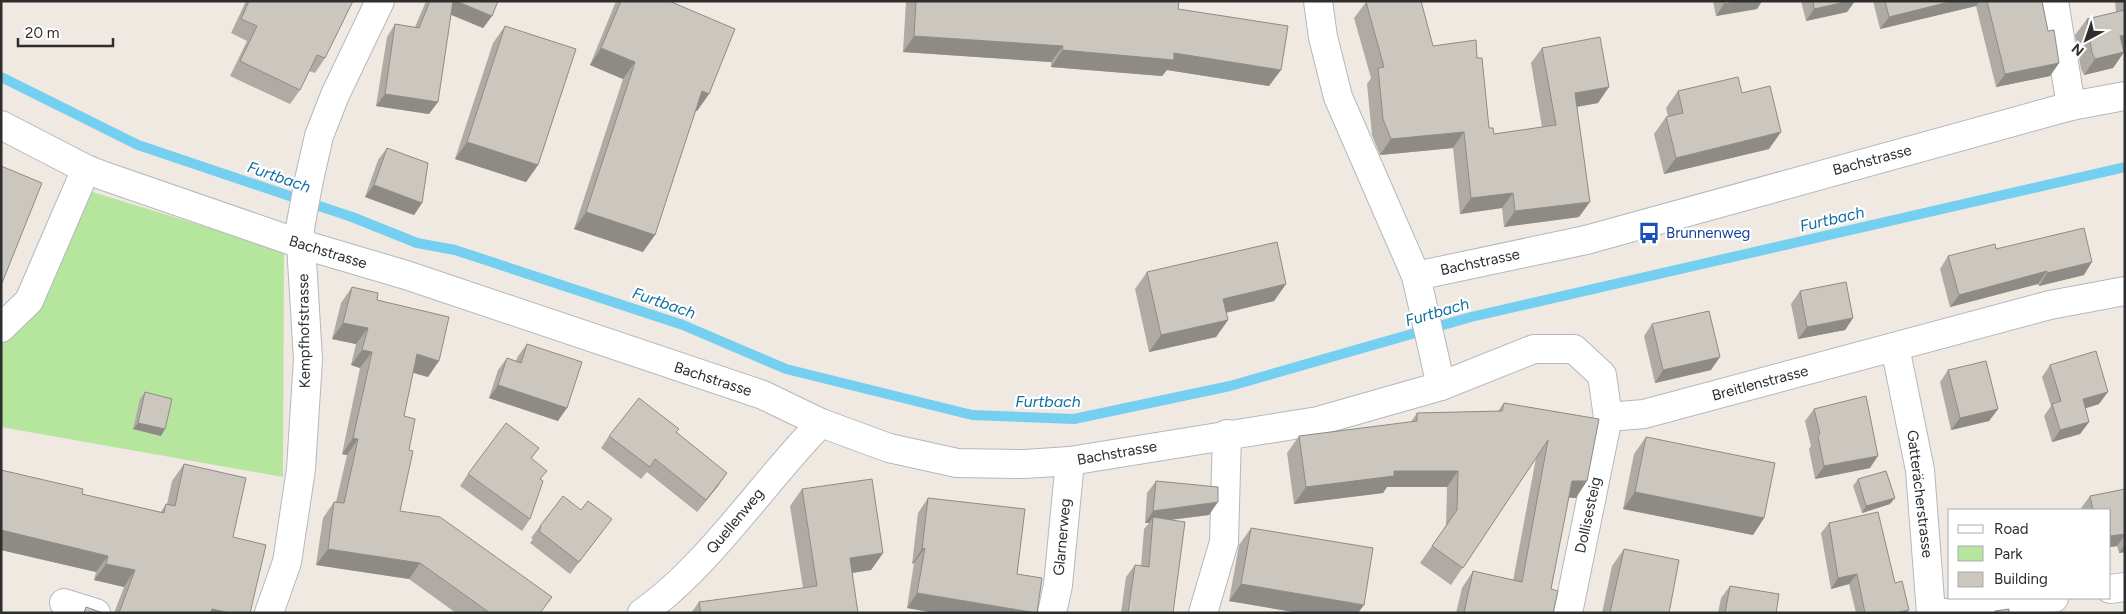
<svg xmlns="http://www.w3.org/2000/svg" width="2126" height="614" font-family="Figtree,sans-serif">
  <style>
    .green { fill: #b6e59e }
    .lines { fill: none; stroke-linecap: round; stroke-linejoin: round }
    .stream { stroke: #75cff0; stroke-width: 10 }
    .minor-casing { stroke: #b4b7c1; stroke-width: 30 }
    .minor { stroke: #fff; stroke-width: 28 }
    .wall { fill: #afaba4 }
    .shaded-wall { fill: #8e8b86 }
    .building { fill: #cbc7bf; stroke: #8e8b86 }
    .labels { text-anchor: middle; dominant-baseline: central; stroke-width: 4.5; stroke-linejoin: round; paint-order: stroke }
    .street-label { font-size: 15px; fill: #2e2e2e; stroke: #fff }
    .transit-label { font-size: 15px; fill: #164399; stroke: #fff; text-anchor: start }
    .water-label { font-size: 16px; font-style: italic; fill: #0d6fa3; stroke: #fff }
  </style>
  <rect width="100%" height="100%" fill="#efe9e1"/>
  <!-- green -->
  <polygon class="green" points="86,190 284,251 283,477 1,427 1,337"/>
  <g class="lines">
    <!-- stream -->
    <polyline class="stream" points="1,77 138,145 352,217 417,243 455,250 683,325 786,369 972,415 1074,419 1230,386 1471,317 2125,167"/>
    <!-- minor casing -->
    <g class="minor-casing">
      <g id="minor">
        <polyline points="1318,1 1323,37 1338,97 1416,276 1441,386"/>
        <polyline points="2054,1 2071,106"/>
        <polyline points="1,125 86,169 104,176 301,244 406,275 763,395 821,423 889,448 957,463 1024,464 1070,461 1318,421 1441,386 1534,349 1574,349 1602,375 1608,417 1644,414 2050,305 2125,291"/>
        <polyline points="1416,276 1586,240 2071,106 2125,96"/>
        <polyline points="1,328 29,301 86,169"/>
        <polyline points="1895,347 1920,470 1931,613"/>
        <polyline points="2110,589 2125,587"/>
        <polyline points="64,603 96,613"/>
        <polyline points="269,613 287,562 301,469 308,359 300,228 309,180 319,136 335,95 380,1"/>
        <path d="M642 613C709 566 763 482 821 423"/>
        <polyline points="1052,613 1058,585 1070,461"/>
        <polyline points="1203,613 1224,542 1227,434"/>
        <polyline points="1568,613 1608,417"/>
        <polyline points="1945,613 2054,598"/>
      </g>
    </g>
    <!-- minor -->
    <use href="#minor" class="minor"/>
  </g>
  <!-- wall -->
  <g class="wall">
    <polygon points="246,1 353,1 325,58 315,73 309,71 300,90 290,104 230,76 247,41 231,33"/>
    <polygon points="426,1 498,1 492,16 483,28 451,15 429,114 376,106 387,37 395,24 415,27"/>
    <polygon points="616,1 669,1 709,94 697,111 695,110 643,252 574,229 623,79 590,65"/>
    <polygon points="906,1 1179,1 1178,9 1269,86 1167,70 1162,76 1051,67 1051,62 903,52"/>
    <polygon points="1713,1 1762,1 1757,9 1716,16"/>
    <polygon points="1801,1 1855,1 1847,12 1806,21"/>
    <polygon points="1873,1 2042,1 2048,31 2059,63 2050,76 1996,87 1976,6 1880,29"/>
    <polygon points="2115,1 2125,1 2124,52 2113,68 2084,75 2081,69 2075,35 2087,19 2116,12"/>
    <polygon points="1366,2 1433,46 1477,58 1489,128 1494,134 1542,127 1531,63 1542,48 1598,103 1577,107 1579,217 1504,227 1502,208 1460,214 1453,148 1380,155 1372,135 1367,84 1371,78 1354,18"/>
    <polygon points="505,26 538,165 526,182 455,159 493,43"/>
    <polygon points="1678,91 1742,93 1769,149 1664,174 1654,134 1666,117 1668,117 1666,108"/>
    <polygon points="387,148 422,203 414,215 365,197 378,160"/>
    <polygon points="1996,249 2084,275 2039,286 2038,284 1950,307 1940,269 1948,256"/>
    <polygon points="1147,272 1286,284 1274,301 1226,313 1228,320 1216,337 1149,352 1135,289"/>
    <polygon points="352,287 377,300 428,377 413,373 404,416 409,450 400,511 540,613 456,613 409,579 316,565 323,518 334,502 336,502 347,455 342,454 360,368 351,365 356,344 332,339 341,303"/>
    <polygon points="1800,291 1853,318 1845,330 1798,339 1791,304"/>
    <polygon points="1652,324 1711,370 1655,383 1644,336"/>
    <polygon points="527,344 558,421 489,398 498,370 507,358 516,361 518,356"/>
    <polygon points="2050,365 2099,404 2085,408 2089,422 2080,434 2052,442 2044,416 2051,406 2042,377"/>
    <polygon points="1948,370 1998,409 1989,421 1951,430 1940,382"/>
    <polygon points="145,392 161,436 133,429 140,399"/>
    <polygon points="1504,403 1599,419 1576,498 1568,497 1551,589 1553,613 1456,613 1462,588 1473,571 1513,581 1536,458 1451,585 1420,563 1446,526 1447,487 1387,487 1383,493 1294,504 1287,453 1299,436 1411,422 1417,413 1498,411"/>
    <polygon points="1814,409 1870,468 1815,479 1809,449 1811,446 1805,421"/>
    <polygon points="677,432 718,486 697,512 647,472 641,479 601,448 609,436"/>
    <polygon points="1646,437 1764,518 1753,535 1623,509 1634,454"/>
    <polygon points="539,448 531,459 541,479 530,519 522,531 460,486 468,474"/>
    <polygon points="184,464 233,537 250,613 114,613 124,587 94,580 96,572 1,550 1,470 82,494 160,513 166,504 167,504 172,481"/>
    <polygon points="1858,479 1890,504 1862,513 1853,486"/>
    <polygon points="1156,481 1209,515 1170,520 1173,613 1121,613 1126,577 1135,565 1141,566 1144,529 1149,523 1145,523 1147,493"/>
    <polygon points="802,489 883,553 871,570 852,573 858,613 691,613 699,602 803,588 790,506"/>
    <polygon points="2125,489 2125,552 2119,553 2117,546 2110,547 2110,510 2082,510 2081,508 2090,496"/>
    <polygon points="928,498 1017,574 1037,613 936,613 907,608 914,563 912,564 918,513"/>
    <polygon points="581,510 603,531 570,574 530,543 533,539 531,538 540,526"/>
    <polygon points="1829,523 1895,583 1906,613 1856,613 1849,584 1831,589 1821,533"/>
    <polygon points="1251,528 1358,613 1299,613 1229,601 1239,545"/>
    <polygon points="1624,549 1669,613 1602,613 1612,566"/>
    <polygon points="1730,586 1776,613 1718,613 1721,598"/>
  </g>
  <!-- shaded-wall -->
  <g class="shaded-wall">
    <polygon points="452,1 456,1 492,16 483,28 445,12"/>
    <polygon points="1739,1 1762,1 1757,9 1716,16 1724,4"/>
    <polygon points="1849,1 1855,1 1847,12 1806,21 1814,9"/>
    <polygon points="1953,1 1980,1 1976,6 1880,29 1889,17"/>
    <polygon points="2125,35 2125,50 2109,52 2120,36"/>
    <polygon points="914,36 1063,46 1051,62 903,52"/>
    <polygon points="601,48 635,62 623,79 590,65"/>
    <polygon points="1062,50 1174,53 1281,70 1269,86 1167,70 1162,76 1051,67"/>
    <polygon points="2124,52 2113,68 2084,75 2095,59"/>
    <polygon points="2059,63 2050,76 1996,87 2005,74"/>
    <polygon points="1609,87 1598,103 1564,109 1575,93"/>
    <polygon points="702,91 709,94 697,111 690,108"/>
    <polygon points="385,94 438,102 429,114 376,106"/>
    <polygon points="1464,132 1453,148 1380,155 1391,139"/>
    <polygon points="1781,132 1769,149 1664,174 1676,158"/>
    <polygon points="467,142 538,165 526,182 455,159"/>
    <polygon points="374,185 422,203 414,215 365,197"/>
    <polygon points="1513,193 1502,208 1460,214 1471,198"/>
    <polygon points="1590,202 1579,217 1504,227 1515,211"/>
    <polygon points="586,212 655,235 643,252 574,229"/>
    <polygon points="2092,262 2084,275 2039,286 2047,273"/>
    <polygon points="2047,271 2038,284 1950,307 1959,295"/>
    <polygon points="1286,284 1274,301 1211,316 1223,299"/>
    <polygon points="1853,318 1845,330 1798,339 1807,327"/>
    <polygon points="1228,320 1216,337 1149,352 1161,335"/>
    <polygon points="343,323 368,328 356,344 332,339"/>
    <polygon points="362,350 372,352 360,368 351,365"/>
    <polygon points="417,354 439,361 428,377 405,370"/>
    <polygon points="1720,357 1711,370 1655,383 1663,370"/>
    <polygon points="498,385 567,408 558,421 489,398"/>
    <polygon points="2108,392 2099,404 2074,412 2083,399"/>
    <polygon points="1998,409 1989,421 1951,430 1960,418"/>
    <polygon points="2089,422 2080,434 2052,442 2060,430"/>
    <polygon points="138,423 165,429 161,436 133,429"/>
    <polygon points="353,438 358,439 347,455 342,454"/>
    <polygon points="1878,456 1870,468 1815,479 1824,466"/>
    <polygon points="1394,471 1458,471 1447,487 1387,487 1383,493 1294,504 1306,487"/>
    <polygon points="727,473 718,486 697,512 706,500"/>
    <polygon points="1572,481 1587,481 1576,498 1560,497"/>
    <polygon points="1635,492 1764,518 1753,535 1623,509"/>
    <polygon points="1895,498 1890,504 1862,513 1866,506"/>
    <polygon points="1218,502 1209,515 1152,522 1153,517 1149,523 1145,523 1153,511"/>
    <polygon points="1,530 108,556 96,572 1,550"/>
    <polygon points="2125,534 2125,535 2117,546 2110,547 2110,536"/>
    <polygon points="2125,544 2125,552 2119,553"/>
    <polygon points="925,548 914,563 912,564 922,549"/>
    <polygon points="328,549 420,563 409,579 316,565"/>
    <polygon points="883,553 871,570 838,575 850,558"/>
    <polygon points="106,564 135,570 124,587 94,580"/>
    <polygon points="1857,574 1849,584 1831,589 1838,578"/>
    <polygon points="1241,584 1364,605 1358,613 1299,613 1229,601"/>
    <polygon points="917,593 1037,613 936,613 907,608"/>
    <polygon points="212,609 230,613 209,613"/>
    <polygon points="1909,610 1906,613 1895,613"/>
  </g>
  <!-- building -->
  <g class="building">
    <polygon points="249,1 353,1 325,58 317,55 300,90 240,61 257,26 241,19"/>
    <polygon points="430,1 453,1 438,102 385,94 395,24 419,28"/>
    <polygon points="456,1 498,1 492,16"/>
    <polygon points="621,1 669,1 735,29 709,94 702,91 655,235 586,212 635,62 601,48"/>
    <polygon points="916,1 1179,1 1178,9 1288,26 1281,70 1174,53 1174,60 1062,50 1063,46 914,36"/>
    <polygon points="1368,1 1421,1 1433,46 1476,40 1477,58 1482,58 1489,128 1493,128 1494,134 1556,125 1542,48 1600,37 1609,87 1575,93 1590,202 1515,211 1513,193 1471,198 1464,132 1391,139 1383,119 1378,68 1384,67 1366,2"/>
    <polygon points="1724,1 1739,1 1724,4"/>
    <polygon points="1813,1 1849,1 1814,9"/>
    <polygon points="1885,1 1953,1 1889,17"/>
    <polygon points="1987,1 2042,1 2048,31 2054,30 2059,63 2005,74"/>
    <polygon points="2125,10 2125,35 2120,36 2124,52 2095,59 2092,53 2087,19"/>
    <polygon points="505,26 576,49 538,165 467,142"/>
    <polygon points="1738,77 1742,93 1770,86 1781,132 1676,158 1666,117 1683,113 1678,91"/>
    <polygon points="387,148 428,163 422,203 374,185"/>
    <polygon points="1,166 42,183 2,283 1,282"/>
    <polygon points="2084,228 2092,262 2047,273 2047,271 1959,295 1948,256 1995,244 1996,249"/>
    <polygon points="1277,242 1286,284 1223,299 1228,320 1161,335 1147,272"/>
    <polygon points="1846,282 1853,318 1807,327 1800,291"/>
    <polygon points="352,287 378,293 377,300 449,317 439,361 417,354 404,416 415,419 409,450 413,451 400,511 440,517 552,597 540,613 490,613 420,563 328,549 334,502 344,503 358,439 353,438 372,352 362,350 368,328 343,323"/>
    <polygon points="1709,311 1720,357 1663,370 1652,324"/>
    <polygon points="527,344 582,362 567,408 498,385 507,358 521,363"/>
    <polygon points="2096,351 2108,392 2083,399 2089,422 2060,430 2052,404 2061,401 2050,365"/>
    <polygon points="1986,361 1998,409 1960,418 1948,370"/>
    <polygon points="145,392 172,399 165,429 138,423"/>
    <polygon points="1866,396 1878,456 1824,466 1818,436 1820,434 1814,409"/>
    <polygon points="639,398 679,429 676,432 727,473 706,500 655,459 650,467 609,436"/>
    <polygon points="1504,403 1599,419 1587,481 1572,481 1551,589 1558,591 1553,613 1464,613 1473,571 1522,582 1548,440 1463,568 1432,546 1457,510 1458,471 1394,471 1394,476 1306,487 1299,436 1417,421 1417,413 1502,411"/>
    <polygon points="506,423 539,448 531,458 547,471 540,479 543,481 530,519 468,474"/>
    <polygon points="1646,437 1775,463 1764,518 1635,492"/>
    <polygon points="184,464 246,478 233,537 266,545 250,613 230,613 212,609 210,613 119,613 135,570 106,564 108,556 1,530 1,470 83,489 82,494 164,513 166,504 175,506"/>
    <polygon points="1886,471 1895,498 1866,506 1858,479"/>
    <polygon points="872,479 883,553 850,558 858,613 701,613 699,602 817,586 802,489"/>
    <polygon points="1156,481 1218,487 1218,502 1153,511"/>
    <polygon points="2125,489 2125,534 2110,536 2110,510 2093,510 2090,496"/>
    <polygon points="563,496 581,510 588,501 612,519 579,562 539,531 541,527 540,526"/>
    <polygon points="928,498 1025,509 1017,574 1042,578 1037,613 917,593 925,548 922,549"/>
    <polygon points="1878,512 1895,583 1902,581 1909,610 1895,613 1865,613 1857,574 1838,578 1829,523"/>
    <polygon points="1153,517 1185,522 1173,613 1128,613 1135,565 1149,567"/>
    <polygon points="1251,528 1373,548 1364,605 1241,584"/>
    <polygon points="1624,549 1679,560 1669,613 1610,613"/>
    <polygon points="1730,586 1779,594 1776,613 1725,613"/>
    <polygon points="86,607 103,613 84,613"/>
    <polygon points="2009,609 2009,613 1994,613 1995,611"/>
  </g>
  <!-- icons -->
  <defs>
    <g id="bus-bare" transform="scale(1.725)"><path d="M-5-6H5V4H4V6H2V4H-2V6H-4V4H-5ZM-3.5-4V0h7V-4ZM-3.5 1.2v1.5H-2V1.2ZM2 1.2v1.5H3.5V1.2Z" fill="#1a4fb4" stroke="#fff" stroke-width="2.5" paint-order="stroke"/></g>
  </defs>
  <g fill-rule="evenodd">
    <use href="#bus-bare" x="1649" y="233"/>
  </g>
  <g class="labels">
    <!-- street labels -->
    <g class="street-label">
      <text transform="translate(1872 160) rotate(-15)">Bachstrasse</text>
      <text transform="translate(328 252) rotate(17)">Bachstrasse</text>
      <text transform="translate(1480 262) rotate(-12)">Bachstrasse</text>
      <text transform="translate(304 331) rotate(-91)">Kempfhofstrasse</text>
      <text transform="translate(713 379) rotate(18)">Bachstrasse</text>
      <text transform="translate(1760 383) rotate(-15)">Breitlenstrasse</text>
      <text transform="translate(1117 453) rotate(-10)">Bachstrasse</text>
      <text transform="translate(1920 494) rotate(83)">Gatterächerstrasse</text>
      <text transform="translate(1588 515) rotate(-78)">Dollisesteig</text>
      <text transform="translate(735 521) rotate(-50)">Quellenweg</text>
      <text transform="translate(1062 537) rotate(-85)">Glarnerweg</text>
    </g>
    <!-- transit labels -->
    <g class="transit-label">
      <text x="1666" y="233">Brunnenweg</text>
    </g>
    <!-- water labels -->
    <g class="water-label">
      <text transform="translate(279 177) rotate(19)">Furtbach</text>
      <text transform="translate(1832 219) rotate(-13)">Furtbach</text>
      <text transform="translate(664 303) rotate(19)">Furtbach</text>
      <text transform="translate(1437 312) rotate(-16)">Furtbach</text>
      <text x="1048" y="401">Furtbach</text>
    </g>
  </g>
  <!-- border -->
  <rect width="2126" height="614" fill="none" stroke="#2e2e2e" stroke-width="5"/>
  <!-- legend -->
  <rect x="1948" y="509" width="162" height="90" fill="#ffffff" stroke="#ababab"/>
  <rect x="1958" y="525" width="25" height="8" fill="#ffffff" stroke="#ababab"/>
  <text x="1994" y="534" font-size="15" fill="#2e2e2e">Road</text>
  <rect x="1958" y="546" width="25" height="15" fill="#b6e59e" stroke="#ababab"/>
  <text x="1994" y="559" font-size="15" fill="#2e2e2e">Park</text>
  <rect x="1958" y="572" width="25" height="15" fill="#cbc7bf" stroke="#ababab"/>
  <text x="1994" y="584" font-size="15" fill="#2e2e2e">Building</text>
  <!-- north arrow -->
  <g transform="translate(2086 40) rotate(220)" stroke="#ffffff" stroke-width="4" paint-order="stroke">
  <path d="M0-4L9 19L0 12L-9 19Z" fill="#2e2e2e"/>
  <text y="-8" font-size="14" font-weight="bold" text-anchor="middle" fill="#2e2e2e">N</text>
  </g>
  <!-- scale -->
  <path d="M18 38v8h95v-8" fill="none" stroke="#2e2e2e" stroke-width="2.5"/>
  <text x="25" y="38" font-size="15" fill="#2e2e2e" stroke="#ffffff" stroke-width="4" paint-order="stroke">20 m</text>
</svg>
